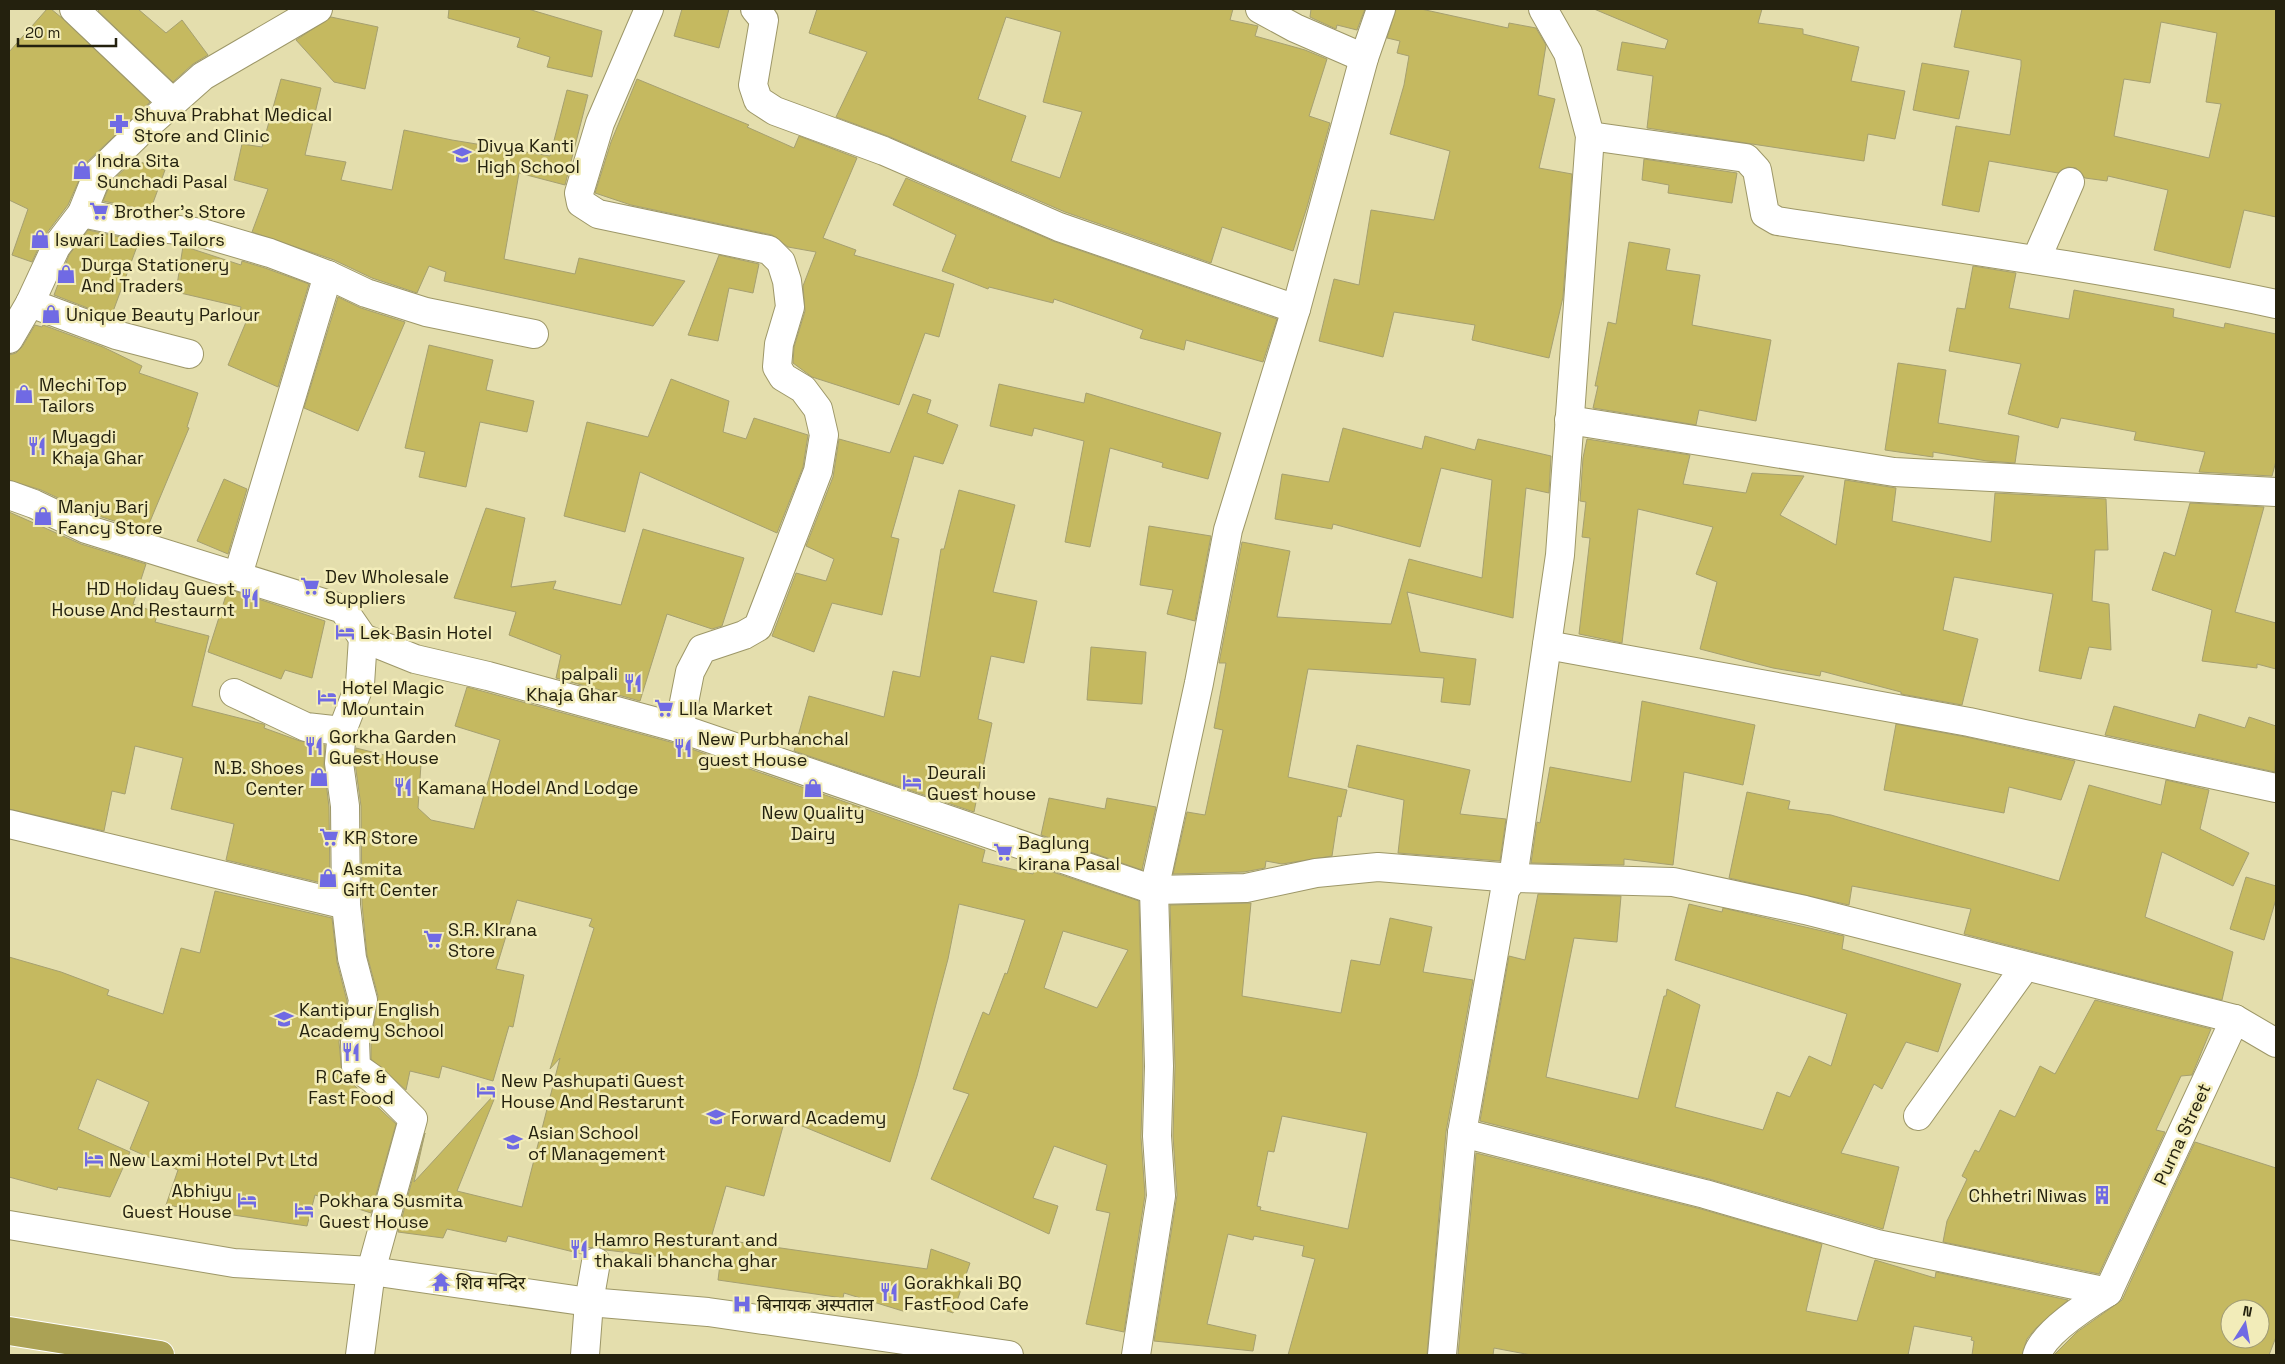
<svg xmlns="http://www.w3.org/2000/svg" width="2285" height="1364" font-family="'Space Grotesk','Noto Sans Devanagari',sans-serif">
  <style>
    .building { fill: #c5b960; stroke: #a6a070; fill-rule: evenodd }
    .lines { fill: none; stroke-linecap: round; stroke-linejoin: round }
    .street-casing { stroke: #9d9768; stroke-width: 30 }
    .highway-casing { stroke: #fff; stroke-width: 30 }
    .street { stroke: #fff; stroke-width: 28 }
    .highway { stroke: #aba255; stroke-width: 28 }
    .labels { text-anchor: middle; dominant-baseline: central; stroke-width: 5; stroke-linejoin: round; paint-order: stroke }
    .poi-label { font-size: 18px; fill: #24210e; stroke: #f2ecb9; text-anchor: start }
    .street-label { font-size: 18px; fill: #24210e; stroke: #f2ecb9 }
  </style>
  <rect width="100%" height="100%" fill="#e4dead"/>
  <!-- building -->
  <g class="building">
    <polygon points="47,9 51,9 62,18 150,102 87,162 68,205 43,238 32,262 12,255 28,209 9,200 9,52"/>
    <polygon points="100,9 138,9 166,33 182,20 208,55 193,64 173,82 98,11"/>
    <polygon points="449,9 528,9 602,31 592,77 547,67 550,57 517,47 520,38 448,18"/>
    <polygon points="682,9 729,9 719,48 674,36"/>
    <path d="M817 9H1233L1230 20 1258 26 1255 36 1305 50 1327 59 1309 116 1330 123 1307 207 1293 251 1222 227 1211 263 1065 212 890 137 836 117 867 52 809 33ZM1006 17 1061 32 1043 102 1082 112 1060 178 1011 161 1026 116 978 99Z"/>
    <polygon points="1311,9 1365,9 1357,30 1337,25 1336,29 1314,19 1310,17"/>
    <polygon points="1396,9 1421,9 1508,28 1509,23 1536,28 1546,45 1538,95 1555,99 1539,168 1572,174 1563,297 1549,358 1472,340 1475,325 1394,312 1383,357 1319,341 1334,279 1359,285 1371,210 1434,220 1450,151 1390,134 1404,85 1409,56 1397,53 1400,41 1387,38"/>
    <polygon points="1594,9 1762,9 1758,23 1803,29 1803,34 1859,47 1851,81 1905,91 1895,139 1868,134 1864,161 1647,128 1653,76 1617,70 1622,42 1665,49 1668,40"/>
    <path d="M1962 9H2276V217L2244 210 2230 268 2154 250 2168 190 2108 176 2107 181 2085 178 2076 168 2068 167 2058 173 1989 161 1979 212 1942 205 1956 126 2010 135 2021 66V60L1954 47ZM2161 22 2217 33 2206 102 2221 104 2209 158 2114 136 2124 79 2150 83Z"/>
    <polygon points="331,17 378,27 365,89 334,82 296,40"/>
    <polygon points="1922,63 1969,71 1959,119 1913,110"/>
    <polygon points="281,79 321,88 305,155 346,162 341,180 392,190 404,130 452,140 550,156 567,90 588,95 565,185 519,173 504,259 575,274 579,258 685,281 653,326 444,281 446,272 429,266 417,293 372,278 334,260 252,232 268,189 234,180 242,144 262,147"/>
    <polygon points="637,79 749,125 747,127 794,148 799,136 857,158 823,238 856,250 854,255 954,284 939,337 925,333 899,405 812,377 793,363 794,347 805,311 803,286 816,252 788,247 772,235 631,205 595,193 611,142"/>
    <polygon points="1644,159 1737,173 1732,203 1668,193 1669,185 1642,180"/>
    <polygon points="134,160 165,170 150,211 103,201 111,182"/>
    <polygon points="906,178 1053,241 1277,319 1263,362 1186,340 1184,350 1140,338 1143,330 1054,299 1053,303 989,287 988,289 942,271 956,235 893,205"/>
    <polygon points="88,230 139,241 111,317 54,295 69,255"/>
    <polygon points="1629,242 1670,249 1666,270 1700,275 1692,325 1771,340 1756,421 1699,410 1696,425 1593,408 1598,386 1595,386 1608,322 1616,324"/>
    <polygon points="183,246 241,265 242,261 265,268 309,284 278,387 228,365 249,315 240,312 241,307 176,292"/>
    <polygon points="719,255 759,264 753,293 729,288 718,341 688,335"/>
    <polygon points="1973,266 2016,273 2009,308 2069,319 2074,290 2174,309 2173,317 2224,328 2225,323 2276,334 2276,461 2272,476 2199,472 2205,452 2134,440 2136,432 2061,418 2058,428 2008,414 2021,364 1949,351 1957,308 1965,309"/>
    <polygon points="338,297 361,308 405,322 358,431 304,408"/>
    <polygon points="35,325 42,327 43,325 103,347 142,366 139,373 198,393 187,427 189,428 146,531 92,514 41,490 9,480 9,355 16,353 22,347"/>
    <polygon points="429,345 493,360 486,390 534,401 527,432 480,422 466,487 419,477 425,452 405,448"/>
    <polygon points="1898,363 1946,370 1938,423 2019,436 2015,463 1987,461 1933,452 1933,457 1885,450"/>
    <polygon points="671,379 729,401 723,432 746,439 754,418 808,435 803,467 777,533 640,472 625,532 564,516 587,422 648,437"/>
    <polygon points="999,384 1084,403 1086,393 1221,433 1208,479 1162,467 1163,463 1110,448 1090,547 1065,542 1084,441 1034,428 1032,436 990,426"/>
    <polygon points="913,394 931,400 927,413 958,425 943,464 914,456 891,537 899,539 882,615 832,603 814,652 772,636 796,573 826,581 834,559 806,546 833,477 839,439 890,453"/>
    <polygon points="1343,428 1422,449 1425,436 1475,450 1478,439 1551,456 1549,493 1526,488 1513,618 1407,592 1420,652 1476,659 1470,705 1441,702 1444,678 1308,669 1288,777 1347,790 1341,817 1338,816 1332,856 1282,864 1266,861 1265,868 1244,872 1173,874 1187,812 1205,815 1223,730 1214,728 1226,663 1219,663 1242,542 1290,551 1277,617 1391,624 1409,559 1482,578 1492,480 1441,468 1420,547 1333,524 1332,529 1275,519 1282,474 1329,482"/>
    <polygon points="1587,439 1690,455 1683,484 1746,493 1752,473 1804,476 1780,515 1836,545 1845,480 1896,488 1892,521 1991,542 1995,493 2106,499 2108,550 2095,550 2092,601 2109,604 2111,650 2089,647 2081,679 2039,671 2053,594 1954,577 1943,630 1978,639 1962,705 1901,694 1901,692 1821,671 1820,676 1773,668 1700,649 1717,582 1696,574 1713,527 1638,509 1622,643 1579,634 1590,538 1582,537 1586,502 1580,501 1583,458"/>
    <polygon points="224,479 247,489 228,554 197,541"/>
    <polygon points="959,490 1015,505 993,592 1037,601 1024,663 991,656 978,719 992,723 974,812 794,751 809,696 884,717 893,671 920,677 941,549 944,549"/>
    <polygon points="2190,503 2264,507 2235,612 2276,623 2276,669 2257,664 2257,668 2202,661 2212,610 2152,590 2164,552 2175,556"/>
    <polygon points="486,508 525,518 511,587 556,581 553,589 621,605 643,529 744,558 722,626 712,629 667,614 640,701 556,678 561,655 509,635 516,612 454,598"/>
    <polygon points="9,512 81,544 146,564 133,604 158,613 155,622 209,636 192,706 263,724 265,725 264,728 300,741 325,745 324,765 329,807 330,885 226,860 234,824 171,809 183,758 135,746 125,794 112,791 104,831 9,809"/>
    <polygon points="1149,526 1211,536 1195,621 1167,614 1173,590 1140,585"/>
    <polygon points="228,589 325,621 312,678 285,670 281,679 208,652"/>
    <polygon points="1091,647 1146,652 1142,704 1087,700"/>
    <path d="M467 687 674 743 985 850 982 862 1033 874 1035 866 1139 901 1143 1066 1141 1137 1145 1195 1124 1332 1086 1324 1110 1213 1096 1210 1107 1165 1054 1146 1033 1198 1058 1206 1049 1234 931 1179 969 1094 953 1089 983 1012 989 1015 1005 973 1007 974 1025 920 959 904 948 959 917 1076 890 1162 785 1119 764 1196 726 1186 711 1238 927 1269 931 1249 970 1263 953 1313 910 1298 906 1312 844 1293 843 1298 718 1280 720 1264 606 1250 598 1247 583 1248 582 1254 508 1236 506 1242 447 1229 443 1238 398 1232 425 1133 414 1182 493 1096 495 1097 457 1191 522 1207 560 1058 550 1069 594 928 589 926 592 919 517 900 496 969 524 975 513 1027 509 1026 493 1081 442 1066 439 1078 410 1071 406 1090 371 1059V1043L378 996 367 955 362 904 361 806 355 763 356 748 421 764 418 808 431 820 474 829 500 740 455 726ZM1063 931 1128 950 1097 1008 1044 988Z"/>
    <polygon points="1642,701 1755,725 1743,785 1684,772 1673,865 1624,859 1624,865 1531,863 1537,822 1540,823 1550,767 1631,782"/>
    <polygon points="2114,706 2195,728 2199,714 2245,728 2249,717 2276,726 2275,772 2105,735"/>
    <polygon points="1896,724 1966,737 2075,761 2061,800 2009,787 2004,813 1884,790"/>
    <polygon points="1357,745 1470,770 1460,814 1506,819 1500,861 1398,853 1404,800 1348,787"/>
    <polygon points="2166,780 2209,790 2200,829 2249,853 2233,886 2162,852 2145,917 2233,952 2222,1000 1964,934 1971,909 1852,886 1849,905 1729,878 1747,792 1790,801 1788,809 1831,815 2059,881 2089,785 2161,805"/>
    <polygon points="1049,798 1105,809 1107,798 1156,807 1142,870 1041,835"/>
    <polygon points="2246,877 2276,886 2276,899 2264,940 2230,929"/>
    <polygon points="215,891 332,918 337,962 347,1001 339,1042 342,1074 396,1124 371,1213 315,1195 307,1226 166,1205 178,1170 130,1149 149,1102 97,1079 78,1129 130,1152 110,1197 58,1187 57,1190 9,1177 9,957 61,972 109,990 107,995 163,1014 181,948 200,953"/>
    <polygon points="1538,894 1621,896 1617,942 1574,938 1546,1077 1638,1099 1664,996 1666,996 1667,989 1700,1005 1675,1107 1763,1130 1777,1092 1790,1097 1809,1056 1831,1066 1847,1014 1675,960 1689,904 1722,912 1723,908 1844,936 1842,949 1961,984 1938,1052 1906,1042 1882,1089 1874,1084 1841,1153 1899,1167 1883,1229 1709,1179 1480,1121 1509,956 1525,960"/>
    <path d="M1251 903 1242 996 1341 1013 1351 960 1380 965 1390 918 1432 927 1423 972 1473 980 1446 1132 1427 1355H1288L1315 1259 1302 1256 1304 1246 1254 1236 1253 1240 1228 1234 1207 1324 1256 1335 1253 1351 1154 1341 1177 1195 1173 1136 1175 1066 1170 905ZM1282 1116 1367 1133 1348 1229 1260 1210 1261 1207 1257 1206 1268 1151 1274 1152Z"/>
    <polygon points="2095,1000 2211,1029 2192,1075 2181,1076 2156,1130 2165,1132 2099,1274 1943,1242 1947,1221 1967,1179 1962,1176 1975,1150 1979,1152 2000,1110 2015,1117 2040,1066 2055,1074"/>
    <path d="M2195 1142 2276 1168V1337L2269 1355H2054L2077 1332 2122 1300ZM2230 1309H2260V1339H2230Z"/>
    <polygon points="1476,1153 1701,1209 1822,1244 1806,1311 1857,1321 1875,1260 1935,1278 1936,1272 2068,1300 2036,1328 2027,1339 2022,1355 1972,1355 1974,1341 1971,1340 1972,1337 1914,1326 1908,1355 1531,1355 1494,1348 1493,1355 1458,1355"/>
  </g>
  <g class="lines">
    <!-- street casing -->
    <g class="street-casing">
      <g id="street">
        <polyline points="74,9 173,103"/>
        <polyline points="649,9 600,123 579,193 581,203 598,214 769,250 781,262 787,281 790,307 779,344 777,367 783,377 803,389 818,409 824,435 818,471 758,627 744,635 702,649 690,672 679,728"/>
        <polyline points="755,9 764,20 753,85 758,100 775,111 884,151 1059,227 1296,309"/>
        <polyline points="1260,9 1295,28 1364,58"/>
        <path d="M1590 136 1746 158 1757 170 1765 214 1777 221C1943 246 2111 269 2276 304"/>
        <polyline points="82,213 145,226 202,233 270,253 328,275 366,293 426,312 534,334"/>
        <polyline points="2036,260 2070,182"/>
        <polyline points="30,303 116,335 189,354"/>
        <polyline points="9,339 30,303 56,247 82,213 98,173 142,130 203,76 318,9"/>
        <polyline points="1569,420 1894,472 2276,492"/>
        <polyline points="9,495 34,504 86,529 343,609 363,638 415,659 488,676 679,728 1154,890 1246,888 1316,873 1378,867 1513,878 1673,882 1805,910 2235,1019"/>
        <polyline points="238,575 328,275"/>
        <polyline points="1547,645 1969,722 2276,788"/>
        <polyline points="234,693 306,727 342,731"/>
        <polyline points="9,824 346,905"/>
        <polyline points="1918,1116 2025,967"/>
        <polyline points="1462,1133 1705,1194 1877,1244 2108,1292"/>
        <polyline points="9,1225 234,1263 371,1271 589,1302 708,1312 1009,1355"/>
        <polyline points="2108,1292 2235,1019 2276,1043"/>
        <polyline points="360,1355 371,1271 413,1119 373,1079 356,1067 355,1042 363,1000 352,958 346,905 345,806 339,763 342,731 360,684 363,638"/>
        <polyline points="585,1355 589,1302 596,1262"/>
        <polyline points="1136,1355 1161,1196 1157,1136 1159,1066 1154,890 1199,683 1228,530 1296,309 1364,58 1381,9"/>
        <polyline points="1442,1355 1462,1133 1505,890 1513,878 1560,555 1590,136 1568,53 1543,9"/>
        <path d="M2037 1355C2044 1332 2087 1305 2108 1292"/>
      </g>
    </g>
    <!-- highway casing -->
    <g class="highway-casing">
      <polyline id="highway" points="9,1331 160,1355"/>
    </g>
    <!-- street -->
    <use href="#street" class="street"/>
    <!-- highway -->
    <use href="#highway" class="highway"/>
  </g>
  <!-- icons -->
  <defs>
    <g id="pharmacy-bare" transform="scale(1.5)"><path d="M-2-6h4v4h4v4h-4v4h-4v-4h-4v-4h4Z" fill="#706ae4" stroke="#f2ecb9" stroke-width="2.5" paint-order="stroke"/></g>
    <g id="school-bare" transform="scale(1.5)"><path d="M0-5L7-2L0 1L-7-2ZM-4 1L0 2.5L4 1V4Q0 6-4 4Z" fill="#706ae4" stroke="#f2ecb9" stroke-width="2.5" paint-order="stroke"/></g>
    <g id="shop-bare" transform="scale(1.5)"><path d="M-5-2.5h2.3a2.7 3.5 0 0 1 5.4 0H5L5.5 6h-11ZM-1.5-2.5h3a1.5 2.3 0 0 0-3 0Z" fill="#706ae4" stroke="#f2ecb9" stroke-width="2.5" paint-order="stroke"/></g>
    <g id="supermarket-bare" transform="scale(1.5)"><path d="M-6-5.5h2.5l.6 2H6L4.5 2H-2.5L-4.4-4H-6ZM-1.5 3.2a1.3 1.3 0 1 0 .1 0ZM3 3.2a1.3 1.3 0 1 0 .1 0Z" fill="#706ae4" stroke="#f2ecb9" stroke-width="2.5" paint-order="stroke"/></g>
    <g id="restaurant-bare" transform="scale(1.5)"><path d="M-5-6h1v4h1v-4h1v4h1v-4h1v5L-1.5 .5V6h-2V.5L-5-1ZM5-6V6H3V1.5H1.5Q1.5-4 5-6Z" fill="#706ae4" stroke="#f2ecb9" stroke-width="2.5" paint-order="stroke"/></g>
    <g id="hotel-bare" transform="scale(1.5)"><path d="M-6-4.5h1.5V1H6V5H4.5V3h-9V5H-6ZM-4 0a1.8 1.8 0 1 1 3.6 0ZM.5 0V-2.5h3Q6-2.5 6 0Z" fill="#706ae4" stroke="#f2ecb9" stroke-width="2.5" paint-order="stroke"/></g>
    <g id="university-bare" transform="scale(1.5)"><path d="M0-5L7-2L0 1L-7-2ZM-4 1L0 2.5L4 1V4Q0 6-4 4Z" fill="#706ae4" stroke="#f2ecb9" stroke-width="2.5" paint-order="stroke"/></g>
    <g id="building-bare" transform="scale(1.5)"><path d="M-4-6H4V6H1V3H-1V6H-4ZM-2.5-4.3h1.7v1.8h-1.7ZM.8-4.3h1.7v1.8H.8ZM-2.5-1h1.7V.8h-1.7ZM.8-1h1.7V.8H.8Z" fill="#706ae4" stroke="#f2ecb9" stroke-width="2.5" paint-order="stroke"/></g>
    <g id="temple-bare" transform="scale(1.5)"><path d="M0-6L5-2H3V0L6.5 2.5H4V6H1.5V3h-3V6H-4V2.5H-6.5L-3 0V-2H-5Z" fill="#706ae4" stroke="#f2ecb9" stroke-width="2.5" paint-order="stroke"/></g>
    <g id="hospital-bare" transform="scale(1.5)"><path d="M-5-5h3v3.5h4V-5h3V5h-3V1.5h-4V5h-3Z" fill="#706ae4" stroke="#f2ecb9" stroke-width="2.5" paint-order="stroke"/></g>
  </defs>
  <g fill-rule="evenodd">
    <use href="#pharmacy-bare" x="119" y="124"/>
    <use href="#school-bare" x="462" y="155"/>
    <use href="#shop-bare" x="82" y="170"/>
    <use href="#supermarket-bare" x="99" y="211"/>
    <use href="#shop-bare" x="40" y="239"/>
    <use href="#shop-bare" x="66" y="274"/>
    <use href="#shop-bare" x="51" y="314"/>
    <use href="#shop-bare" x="24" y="394"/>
    <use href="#restaurant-bare" x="37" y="446"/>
    <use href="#shop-bare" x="43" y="516"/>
    <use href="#supermarket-bare" x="310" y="586"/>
    <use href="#restaurant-bare" x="250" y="598"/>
    <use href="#hotel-bare" x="345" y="632"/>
    <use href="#restaurant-bare" x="633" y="683"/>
    <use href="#hotel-bare" x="327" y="697"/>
    <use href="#supermarket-bare" x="664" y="708"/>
    <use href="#restaurant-bare" x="314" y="746"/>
    <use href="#restaurant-bare" x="683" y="748"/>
    <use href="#shop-bare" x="319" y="777"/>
    <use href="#hotel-bare" x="912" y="782"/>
    <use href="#restaurant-bare" x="403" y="787"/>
    <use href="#shop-bare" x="813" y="788"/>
    <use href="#supermarket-bare" x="329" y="837"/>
    <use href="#supermarket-bare" x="1003" y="852"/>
    <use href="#shop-bare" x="328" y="878"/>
    <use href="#supermarket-bare" x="433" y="939"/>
    <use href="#school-bare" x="284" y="1019"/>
    <use href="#restaurant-bare" x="351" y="1052"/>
    <use href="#hotel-bare" x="486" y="1090"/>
    <use href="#school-bare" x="716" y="1117"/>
    <use href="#university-bare" x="513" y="1142"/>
    <use href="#hotel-bare" x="94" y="1159"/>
    <use href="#building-bare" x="2102" y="1195"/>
    <use href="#hotel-bare" x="247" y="1200"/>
    <use href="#hotel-bare" x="304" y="1210"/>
    <use href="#restaurant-bare" x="579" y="1249"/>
    <use href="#temple-bare" x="441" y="1282"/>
    <use href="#restaurant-bare" x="889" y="1292"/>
    <use href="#hospital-bare" x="742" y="1304"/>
  </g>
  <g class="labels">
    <!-- poi labels -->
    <g class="poi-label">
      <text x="134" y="114">Shuva Prabhat Medical<tspan x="134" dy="21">Store and Clinic</tspan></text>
      <text x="477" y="145">Divya Kanti<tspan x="477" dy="21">High School</tspan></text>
      <text x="97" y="160">Indra Sita<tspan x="97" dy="21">Sunchadi Pasal</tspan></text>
      <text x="114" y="211">Brother's Store</text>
      <text x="55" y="239">Iswari Ladies Tailors</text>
      <text x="81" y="264">Durga Stationery<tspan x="81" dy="21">And Traders</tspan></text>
      <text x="66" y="314">Unique Beauty Parlour</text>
      <text x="39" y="384">Mechi Top<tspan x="39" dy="21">Tailors</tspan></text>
      <text x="52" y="436">Myagdi<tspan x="52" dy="21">Khaja Ghar</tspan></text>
      <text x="58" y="506">Manju Barj<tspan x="58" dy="21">Fancy Store</tspan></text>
      <text x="325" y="576">Dev Wholesale<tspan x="325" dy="21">Suppliers</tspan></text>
      <text x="235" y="588" text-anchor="end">HD Holiday Guest<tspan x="235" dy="21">House And Restaurnt</tspan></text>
      <text x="360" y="632">Lek Basin Hotel</text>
      <text x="618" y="673" text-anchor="end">palpali<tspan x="618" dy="21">Khaja Ghar</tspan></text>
      <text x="342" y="687">Hotel Magic<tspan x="342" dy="21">Mountain</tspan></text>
      <text x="679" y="708">LIla Market</text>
      <text x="329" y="736">Gorkha Garden<tspan x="329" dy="21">Guest House</tspan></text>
      <text x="698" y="738">New Purbhanchal<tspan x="698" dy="21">guest House</tspan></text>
      <text x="304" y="767" text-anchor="end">N.B. Shoes<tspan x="304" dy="21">Center</tspan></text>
      <text x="927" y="772">Deurali<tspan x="927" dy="21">Guest house</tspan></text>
      <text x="418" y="787">Kamana Hodel And Lodge</text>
      <text x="813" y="812" text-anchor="middle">New Quality<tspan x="813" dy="21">Dairy</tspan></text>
      <text x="344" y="837">KR Store</text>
      <text x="1018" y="842">Baglung<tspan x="1018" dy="21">kirana Pasal</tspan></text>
      <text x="343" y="868">Asmita<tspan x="343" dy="21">Gift Center</tspan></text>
      <text x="448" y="929">S.R. KIrana<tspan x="448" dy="21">Store</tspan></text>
      <text x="299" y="1009">Kantipur English<tspan x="299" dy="21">Academy School</tspan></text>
      <text x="351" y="1076" text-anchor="middle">R Cafe &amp;<tspan x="351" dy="21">Fast Food</tspan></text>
      <text x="501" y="1080">New Pashupati Guest<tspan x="501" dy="21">House And Restarunt</tspan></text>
      <text x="731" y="1117">Forward Academy</text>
      <text x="528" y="1132">Asian School<tspan x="528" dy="21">of Management</tspan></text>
      <text x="109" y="1159">New Laxmi Hotel Pvt Ltd</text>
      <text x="232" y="1190" text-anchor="end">Abhiyu<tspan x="232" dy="21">Guest House</tspan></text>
      <text x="2087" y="1195" text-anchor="end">Chhetri Niwas</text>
      <text x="319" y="1200">Pokhara Susmita<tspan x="319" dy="21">Guest House</tspan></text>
      <text x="594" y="1239">Hamro Resturant and<tspan x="594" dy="21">thakali bhancha ghar</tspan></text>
      <text x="456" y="1282">शिव मन्दिर</text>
      <text x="904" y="1282">Gorakhkali BQ<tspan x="904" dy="21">FastFood Cafe</tspan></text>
      <text x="757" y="1304">बिनायक अस्पताल</text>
    </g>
    <!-- street labels -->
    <g class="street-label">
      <text transform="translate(2182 1134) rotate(-65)">Purna Street</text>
    </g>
  </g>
  <!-- border -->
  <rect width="2285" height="1364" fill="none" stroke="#24210e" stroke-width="20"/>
  <!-- north arrow -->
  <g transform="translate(2245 1324) rotate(11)"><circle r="24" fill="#f2ecb9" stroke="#a09b75"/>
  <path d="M0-4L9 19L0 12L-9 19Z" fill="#706ae4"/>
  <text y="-8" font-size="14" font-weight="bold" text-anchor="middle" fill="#24210e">N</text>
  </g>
  <!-- scale -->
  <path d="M18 38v8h98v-8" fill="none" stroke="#24210e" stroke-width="2.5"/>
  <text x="25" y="38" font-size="15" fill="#24210e" stroke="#f2ecb9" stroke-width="4" paint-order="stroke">20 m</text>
</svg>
